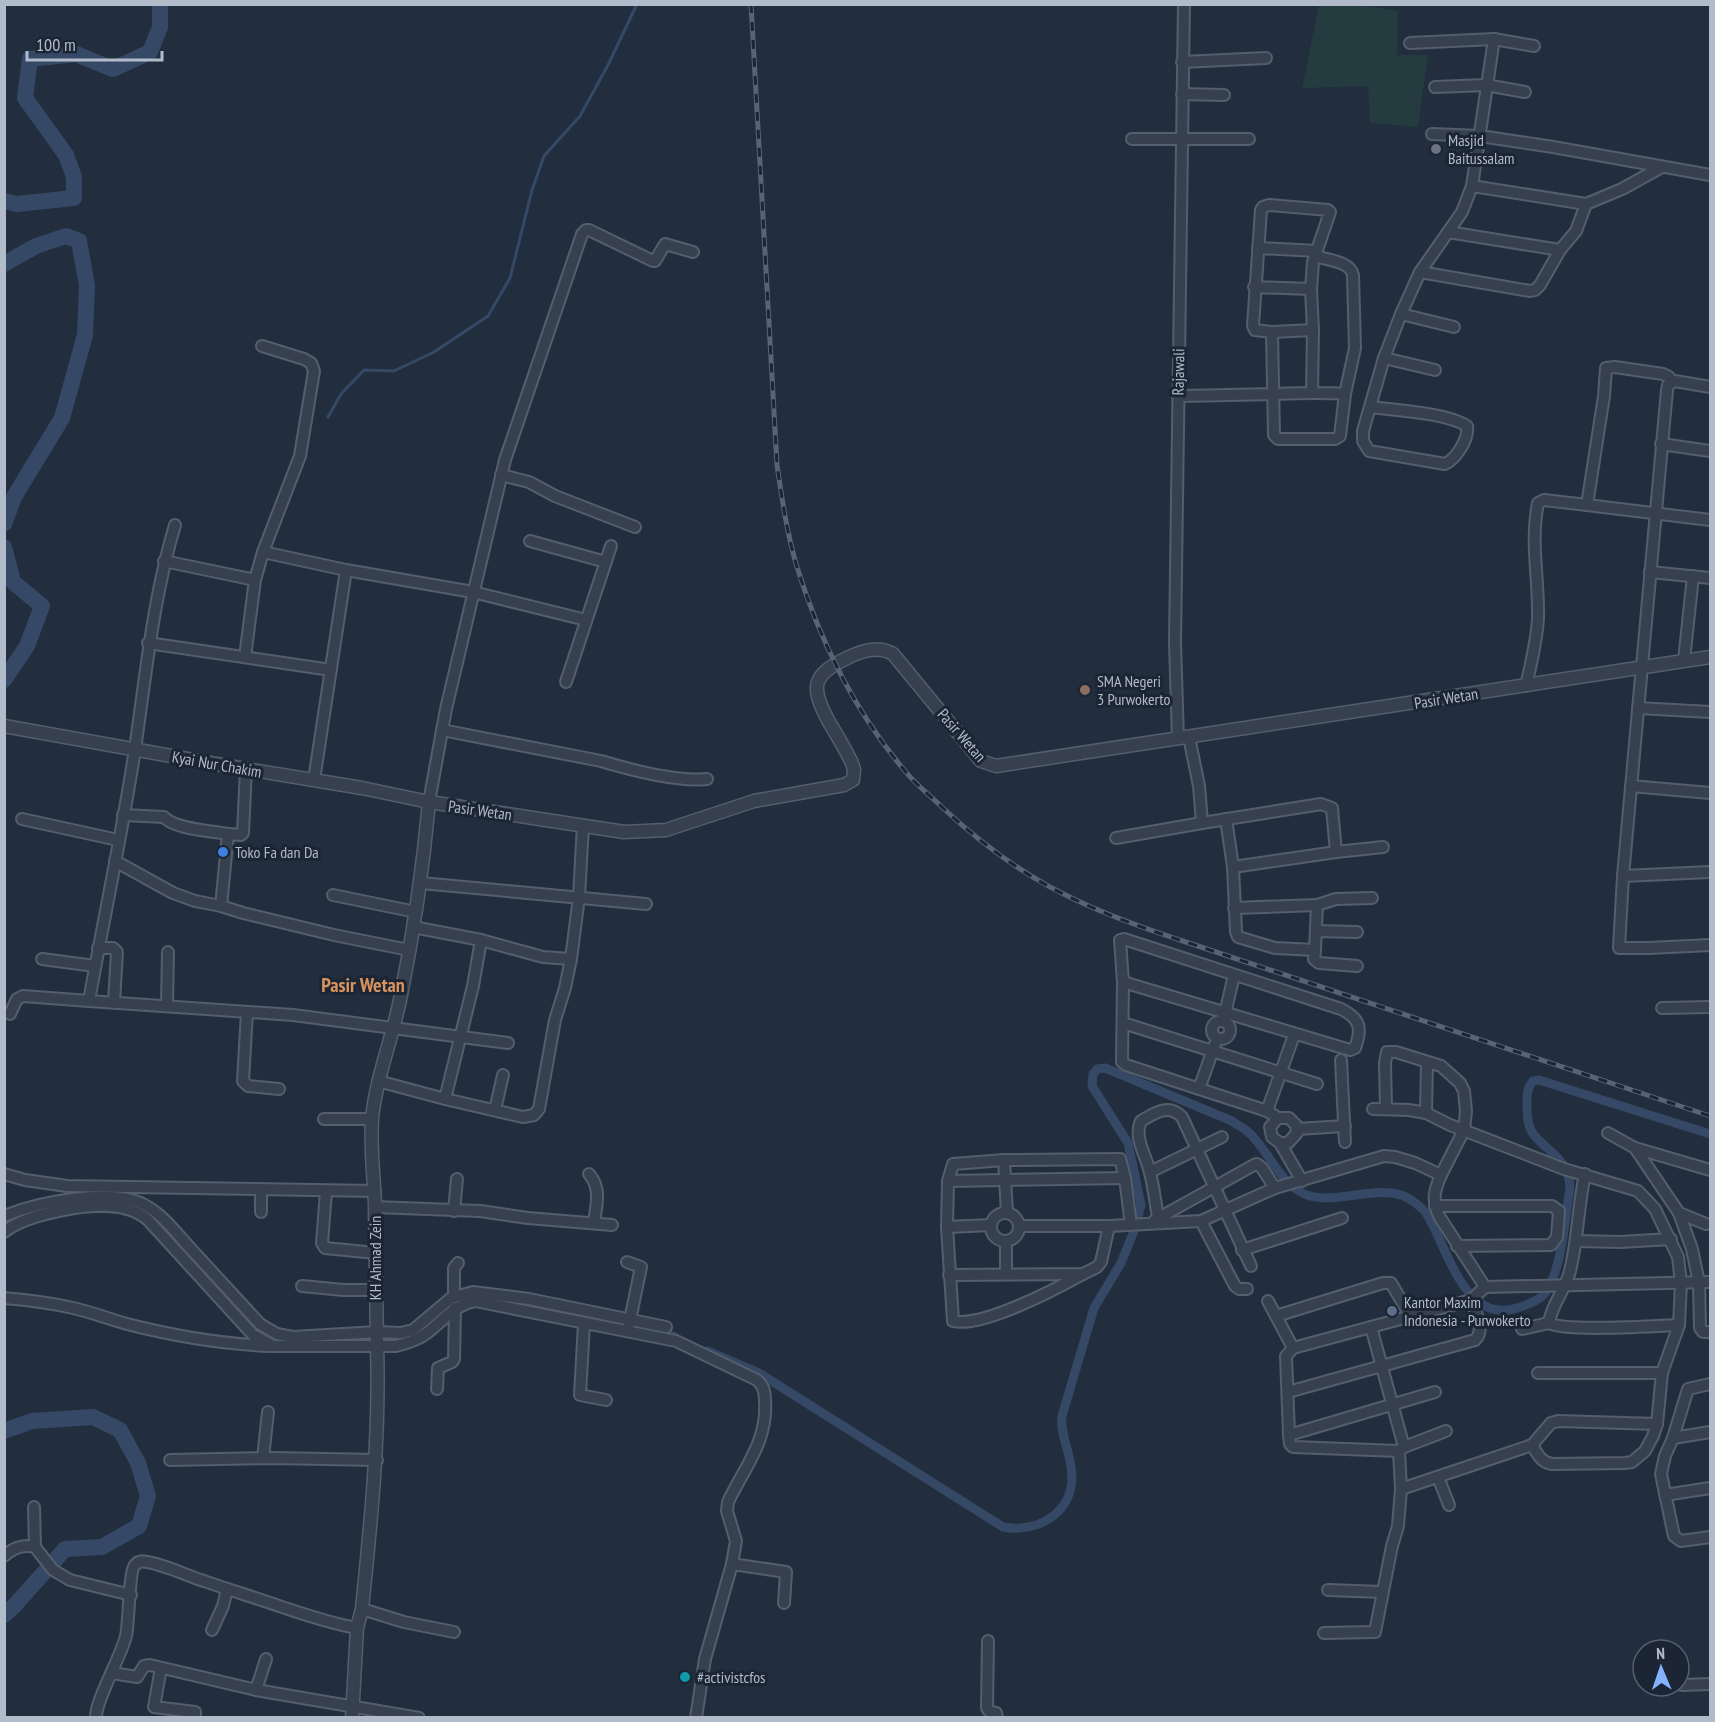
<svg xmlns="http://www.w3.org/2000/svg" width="1715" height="1722" font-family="'PT Sans Narrow',sans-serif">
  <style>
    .green { fill: #243c3f }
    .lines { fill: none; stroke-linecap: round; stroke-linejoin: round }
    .stream { stroke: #354966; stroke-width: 3 }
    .canal { stroke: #354966; stroke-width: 9 }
    .river { stroke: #354966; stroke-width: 16 }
    .minor-casing { stroke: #545e6c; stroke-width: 14 }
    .tertiary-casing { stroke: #545e6c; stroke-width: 15 }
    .minor { stroke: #36404e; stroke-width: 10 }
    .tertiary { stroke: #36404e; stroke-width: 12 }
    .rail-casing { stroke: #586475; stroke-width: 5 }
    .rail { stroke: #1b2533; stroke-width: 3; stroke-dasharray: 9; stroke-linecap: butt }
    .worship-dot { fill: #6b7280; stroke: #1b2533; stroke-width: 2 }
    .education-dot { fill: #8d6e63; stroke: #1b2533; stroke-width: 2 }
    .shop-dot { fill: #3f7fe0; stroke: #1b2533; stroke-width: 2 }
    .service-dot { fill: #5c6f8a; stroke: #1b2533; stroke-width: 2 }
    .culture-dot { fill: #0f9aa8; stroke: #1b2533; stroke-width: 2 }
    .labels { text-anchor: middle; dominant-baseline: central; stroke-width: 6; stroke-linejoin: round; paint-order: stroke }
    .poi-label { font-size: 16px; fill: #b2bbc9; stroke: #1b2533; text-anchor: start }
    .street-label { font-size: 16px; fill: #b2bbc9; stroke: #1b2533 }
    .quarter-label { font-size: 20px; font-weight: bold; fill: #d9935d; stroke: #1b2533 }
  </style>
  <rect width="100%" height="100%" fill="#222e3e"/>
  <!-- green -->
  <polygon class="green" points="1319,5 1360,5 1398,11 1397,55 1428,55 1418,127 1370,123 1368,86 1302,88"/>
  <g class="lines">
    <!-- stream -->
    <polyline class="stream" points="328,417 341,394 364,370 394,371 434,352 488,316 510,278 532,190 544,156 580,116 608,65 637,4"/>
    <!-- canal -->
    <g class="canal">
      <polyline points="140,1208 166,1227"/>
      <polyline points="492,1299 665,1333 675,1337"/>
      <polyline points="233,1302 264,1334 285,1341"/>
      <polyline points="341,1341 393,1339 407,1335"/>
      <path d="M707 1351 759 1373 1003 1527C1041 1534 1078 1509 1071 1467 1069 1449 1060 1434 1062 1416L1094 1308 1121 1263 1134 1231 1141 1205 1128 1143 1092 1086 1093 1074 1097 1069 1105 1068 1232 1121C1237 1125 1243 1127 1247 1131 1270 1150 1279 1187 1310 1196 1338 1204 1382 1183 1408 1198 1414 1202 1422 1207 1426 1213 1447 1245 1463 1325 1517 1308 1527 1305 1539 1301 1545 1293 1562 1271 1565 1216 1570 1188 1569 1159 1550 1154 1534 1135 1527 1126 1527 1114 1527 1103 1527 1094 1527 1088 1533 1081L1539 1080 1710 1134"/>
    </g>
    <!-- river -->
    <g class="river">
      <polyline points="4,201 17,204 74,198 74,177 66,155 25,98 30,59 76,54 113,69 150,52 160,27 160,4"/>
      <polyline points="4,264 36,246 66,236 79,241 87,285 85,335 62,418 14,497 4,524"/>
      <polyline points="4,547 13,582 42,606 27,646 4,680"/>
      <polyline points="4,1431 32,1421 93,1417 120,1430 138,1463 148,1496 139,1526 102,1547 65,1549 15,1605 4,1615"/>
    </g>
    <!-- minor casing -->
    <g class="minor-casing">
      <g id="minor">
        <polyline points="1410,43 1494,39 1534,46"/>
        <polyline points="1182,62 1266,58"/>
        <polyline points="1435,87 1486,85 1525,92"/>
        <polyline points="1182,94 1224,95"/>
        <polyline points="1432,134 1480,136 1553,147 1710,175"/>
        <polyline points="1132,139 1249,139"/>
        <polyline points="1472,186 1586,204 1622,189 1660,168"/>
        <polyline points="1448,232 1560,250"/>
        <polyline points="1258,248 1317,251"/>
        <path d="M1315 256C1327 260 1350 261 1353 275L1355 348 1345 394"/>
        <polyline points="1420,272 1530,291 1535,290 1540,285 1560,250 1576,231 1586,204"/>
        <polyline points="1254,287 1311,289"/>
        <polyline points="1401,314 1454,327"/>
        <polyline points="1272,332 1313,330"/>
        <polyline points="262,346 304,359 311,363 314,371 300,456 263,552"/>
        <polyline points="1384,358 1435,370"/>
        <polyline points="1671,382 1669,377 1663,374 1615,367 1606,368 1604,396 1587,505 1710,520"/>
        <path d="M1178 396C1210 395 1243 395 1276 394 1299 393 1322 392 1345 394L1340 436 1335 439H1278L1274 435 1272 332 1255 330 1253 326 1261 210 1263 207 1269 205 1328 210 1330 212 1313 262 1311 289 1313 330 1312 393"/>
        <path d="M1371 407C1395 410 1447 413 1467 426 1469 439 1456 459 1445 464L1369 451 1363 441V431L1384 358 1401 314 1420 272 1462 212 1472 186 1494 39"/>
        <polyline points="1661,444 1710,451"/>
        <polyline points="501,475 529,482 555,496 635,527"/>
        <path d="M175 525C153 598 146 674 135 749 122 834 104 917 89 1001L293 1015 508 1043"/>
        <polyline points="530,541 606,562"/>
        <polyline points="164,561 255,580 263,552 346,570 473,592 586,620"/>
        <polyline points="1650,572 1710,578"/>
        <polyline points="148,643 331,670"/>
        <polyline points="245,657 255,580"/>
        <polyline points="1684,660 1693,576"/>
        <polyline points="566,682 611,546"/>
        <path d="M1526 686C1531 664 1537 640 1538 618 1539 578 1530 542 1538 503L1544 500 1587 505"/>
        <polyline points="1638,708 1710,712"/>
        <path d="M442 730 601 761C631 770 677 782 707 779"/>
        <polyline points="1189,737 1199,786 1202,823 1321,804 1332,808 1336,852 1233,867"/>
        <polyline points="1178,739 1175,642 1184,4"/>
        <polyline points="314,780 346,570"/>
        <polyline points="1631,786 1710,793"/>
        <polyline points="429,802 446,709 505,460 582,234 586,230 589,230 653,261 655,261 665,244 693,252"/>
        <path d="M123 815 164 817C174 829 212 831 228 834"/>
        <polyline points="22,819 118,840"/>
        <polyline points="1226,819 1233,867 1236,932 1238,937 1275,948 1315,950 1317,905 1336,899 1372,898"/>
        <polyline points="1116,838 1202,823"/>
        <polyline points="1336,852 1383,847"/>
        <polyline points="115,861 173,893 195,901 221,906 243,913 334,935 409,950"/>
        <polyline points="1710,872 1623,876 1619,948 1649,948 1710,945"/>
        <polyline points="1623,876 1667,390 1668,385 1675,381 1710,387"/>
        <polyline points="421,883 646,904"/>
        <polyline points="333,895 416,912"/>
        <polyline points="221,906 228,834 241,835 243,833 246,769"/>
        <polyline points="1234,908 1317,905"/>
        <polyline points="413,927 481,940 543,957 571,959"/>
        <polyline points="1316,931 1357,932"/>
        <polyline points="98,948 113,948 117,952 114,1002"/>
        <polyline points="1315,950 1314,959 1319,963 1357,966"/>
        <polyline points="42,959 95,966"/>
        <path d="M1123 982 1350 1050 1355 1048C1362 1029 1361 1019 1341 1009L1124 939 1120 940 1123 982 1122 1062 1126 1065 1267 1111 1278 1118H1289L1296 1125 1297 1133 1288 1143H1280"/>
        <polyline points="167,1006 168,952"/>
        <polyline points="1662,1008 1710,1007"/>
        <polyline points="247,1012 243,1081 248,1086 279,1089"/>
        <polyline points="10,1014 17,999 23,996 89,1001"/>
        <polyline points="1224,1018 1234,975"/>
        <circle cx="1221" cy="1030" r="9"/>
        <polyline points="1123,1023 1317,1084"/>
        <polyline points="1341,1060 1345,1142"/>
        <polyline points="378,1081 445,1099 523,1117 534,1115 539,1109 555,1020 565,988 571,959 579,897 583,825"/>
        <polyline points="1199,1089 1215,1044"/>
        <polyline points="445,1099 473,986 481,940"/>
        <polyline points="1386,1108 1385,1063 1387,1052 1396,1052 1441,1066 1460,1083 1464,1091 1466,1111 1464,1130 1441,1175"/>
        <path d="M1373 1109 1409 1110 1426 1113 1450 1125 1564 1169 1638 1191 1655 1209 1678 1257 1681 1283 1679 1325 1662 1373 1657 1424 1653 1436 1645 1451 1632 1462 1625 1463 1552 1464C1541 1462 1538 1455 1532 1445"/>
        <polyline points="495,1110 503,1075"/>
        <polyline points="1267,1111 1294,1035"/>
        <polyline points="1426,1113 1427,1062"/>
        <polyline points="1278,1118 1270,1127 1272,1137 1280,1143 1302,1181"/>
        <polyline points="324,1119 372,1119"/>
        <polyline points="1297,1129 1345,1126"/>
        <polyline points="1608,1133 1635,1148 1710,1170"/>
        <polyline points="1635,1148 1679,1213 1706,1224"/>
        <polyline points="1004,1160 1007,1213"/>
        <polyline points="1150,1172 1222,1137"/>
        <polyline points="4,1174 25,1180 67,1186 375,1191"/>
        <path d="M589 1174C602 1189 596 1205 594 1223"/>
        <polyline points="948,1181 1125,1178"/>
        <polyline points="326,1192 322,1243 325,1248 376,1253"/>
        <polyline points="1435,1206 1552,1206 1559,1211 1557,1237 1551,1245 1457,1246"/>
        <polyline points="375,1207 480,1211 528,1218 612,1225"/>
        <polyline points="454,1211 457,1179"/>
        <polyline points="261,1212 261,1189"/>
        <polyline points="1679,1213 1692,1249 1699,1283 1700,1328 1703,1332 1710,1332"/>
        <circle cx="1005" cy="1227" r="14"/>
        <path d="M4 1216C38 1202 116 1186 148 1207 165 1217 178 1235 191 1249 214 1274 237 1299 260 1324L277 1334 293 1337 377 1332 401 1333 413 1330 451 1298 473 1292 529 1299 666 1327"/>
        <path d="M1158 1217C1155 1202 1154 1187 1150 1173 1147 1157 1133 1137 1141 1121 1155 1113 1168 1103 1182 1117L1251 1266"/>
        <polyline points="1155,1220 1254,1165 1257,1164 1262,1168 1275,1188"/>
        <polyline points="1201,1221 1235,1286 1239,1289 1247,1289"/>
        <path d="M1019 1226H1109L1201 1221 1275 1188 1384 1156 1395 1157 1415 1163 1441 1175C1434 1191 1432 1200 1439 1216L1485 1287"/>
        <polyline points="947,1227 991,1225"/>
        <path d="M4 1232C28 1213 98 1200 127 1209 135 1211 142 1215 148 1220L253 1335 273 1346H396C408 1343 418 1340 427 1333 444 1320 454 1305 475 1301L676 1341 757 1380C764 1386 765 1393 765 1401 768 1441 744 1468 728 1502L727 1511 736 1541 732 1564"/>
        <polyline points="1006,1241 1006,1274"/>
        <polyline points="1576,1241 1620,1242 1671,1239"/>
        <polyline points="1242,1250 1342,1218"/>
        <polyline points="627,1262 641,1267 629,1325"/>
        <path d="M1083 1274C1056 1289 982 1328 953 1321L947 1227 948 1181 953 1164 1004 1160 1120 1159 1125 1178 1131 1225"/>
        <polyline points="949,1275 1083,1274 1097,1267 1101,1262 1109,1226"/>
        <polyline points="302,1286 343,1290 375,1290"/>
        <polyline points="454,1296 454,1268 458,1263"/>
        <path d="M4 1298C28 1300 51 1303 73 1308 91 1312 109 1319 127 1324 174 1336 221 1344 269 1346"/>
        <polyline points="1268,1301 1293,1348"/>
        <polyline points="1276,1316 1383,1283 1391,1283 1411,1317"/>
        <polyline points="584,1323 580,1395 606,1400"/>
        <path d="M1549 1323C1551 1305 1566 1289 1570 1271 1578 1239 1578 1206 1585 1174"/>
        <path d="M1522 1329 1549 1323C1564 1332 1656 1326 1679 1325"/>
        <polyline points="1538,1373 1662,1373"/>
        <polyline points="1710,1384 1688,1389 1673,1438 1665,1456 1661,1474 1674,1536 1681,1541 1710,1537"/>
        <polyline points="437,1389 438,1368 452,1362 454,1359 455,1308"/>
        <path d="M1288 1392 1475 1340C1486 1330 1475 1312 1471 1300"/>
        <polyline points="1289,1435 1435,1392"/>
        <polyline points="1673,1438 1710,1432"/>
        <polyline points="1404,1447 1446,1431"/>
        <polyline points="1399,1451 1293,1447 1290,1444 1289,1435 1286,1356 1293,1348 1471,1300 1485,1287 1710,1282"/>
        <polyline points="263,1458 268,1412"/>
        <polyline points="170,1460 273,1458 377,1460"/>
        <polyline points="1438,1477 1449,1505"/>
        <polyline points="1401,1489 1532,1445 1551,1423 1558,1421 1657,1424"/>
        <polyline points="1665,1495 1710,1488"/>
        <polyline points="34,1507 35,1547"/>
        <path d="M4 1556C13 1548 23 1544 35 1547L53 1570 70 1580 131 1595"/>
        <polyline points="1328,1590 1382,1592"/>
        <polyline points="362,1609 404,1622 454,1632"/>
        <polyline points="212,1630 223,1606 227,1589"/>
        <polyline points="1324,1633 1375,1632 1392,1546 1398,1526 1401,1489 1399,1451 1404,1447 1371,1327"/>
        <polyline points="988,1641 987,1708 989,1711 996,1713 997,1718"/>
        <polyline points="266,1659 256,1690 419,1718"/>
        <polyline points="161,1668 154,1707 195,1712 195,1718"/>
        <polyline points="112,1673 137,1677 144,1666 150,1665 256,1690"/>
        <polyline points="1682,1685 1710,1684"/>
        <path d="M96 1718C95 1701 121 1657 126 1636 129 1623 129 1570 135 1565 138 1561 143 1561 147 1562 166 1565 185 1575 204 1581 230 1590 256 1598 282 1607 306 1615 332 1624 357 1628"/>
        <polyline points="696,1718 705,1659 732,1564 786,1572 784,1603"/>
      </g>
    </g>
    <!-- tertiary casing -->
    <g class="tertiary-casing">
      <g id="tertiary">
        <path d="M4 726 210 763 362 788 429 802 624 832 666 830 754 801 844 785 853 780 854 770 852 763C845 749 837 735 829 722 810 687 811 675 849 657 864 650 879 646 893 654L981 761 996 766 1710 657"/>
        <path d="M352 1718 357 1628 362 1609C371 1521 380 1434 377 1346 376 1299 376 1252 375 1205 374 1177 370 1148 372 1119 376 1077 393 1037 401 995 414 931 423 867 429 802"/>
      </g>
    </g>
    <!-- minor -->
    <use href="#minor" class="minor"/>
    <!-- tertiary -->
    <use href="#tertiary" class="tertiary"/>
    <!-- rail casing -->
    <g class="rail-casing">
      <path id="rail" d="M751 4 777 465C782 499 787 534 797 567 820 641 855 712 905 771 916 785 931 796 944 809 984 846 1029 879 1078 901 1114 918 1152 931 1189 943L1710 1116"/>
    </g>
    <!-- rail -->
    <use href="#rail" class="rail"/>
  </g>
  <!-- markers -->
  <circle class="worship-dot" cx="1436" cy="149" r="6"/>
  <circle class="education-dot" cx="1085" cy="690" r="6"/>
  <circle class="shop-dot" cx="223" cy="852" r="6"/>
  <circle class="service-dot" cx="1392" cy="1311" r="6"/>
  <circle class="culture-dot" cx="685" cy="1677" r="6"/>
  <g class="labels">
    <!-- poi labels -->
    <g class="poi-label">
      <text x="1448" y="140">Masjid<tspan x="1448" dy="18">Baitussalam</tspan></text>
      <text x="1097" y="681">SMA Negeri<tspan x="1097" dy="18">3 Purwokerto</tspan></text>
      <text x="235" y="852">Toko Fa dan Da</text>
      <text x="1404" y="1302">Kantor Maxim<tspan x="1404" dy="18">Indonesia - Purwokerto</tspan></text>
      <text x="697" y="1677">#activistcfos</text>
    </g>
    <!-- street labels -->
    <g class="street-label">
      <text transform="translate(1178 372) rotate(-89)">Rajawali</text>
      <text transform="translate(1446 698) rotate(-9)">Pasir Wetan</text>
      <text transform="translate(962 735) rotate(49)">Pasir Wetan</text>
      <text transform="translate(217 764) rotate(10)">Kyai Nur Chakim</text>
      <text transform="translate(480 810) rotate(8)">Pasir Wetan</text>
      <text transform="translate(375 1258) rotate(-90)">KH Ahmad Zein</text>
    </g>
    <!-- quarter labels -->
    <g class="quarter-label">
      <text x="363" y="985">Pasir Wetan</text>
    </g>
  </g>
  <!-- border -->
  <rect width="1715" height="1722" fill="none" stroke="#b2bbc9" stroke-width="12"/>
  <!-- north arrow -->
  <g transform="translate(1661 1668) rotate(358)"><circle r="28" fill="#1b2533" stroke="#57616f" stroke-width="1.5"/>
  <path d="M0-4.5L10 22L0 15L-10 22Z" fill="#84b2fc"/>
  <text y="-9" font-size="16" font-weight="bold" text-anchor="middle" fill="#b2bbc9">N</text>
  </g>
  <!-- scale -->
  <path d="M27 51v9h135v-9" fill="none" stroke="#b2bbc9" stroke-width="3"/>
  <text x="36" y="51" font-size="18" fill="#b2bbc9" stroke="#1b2533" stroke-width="4.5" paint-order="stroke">100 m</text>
</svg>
